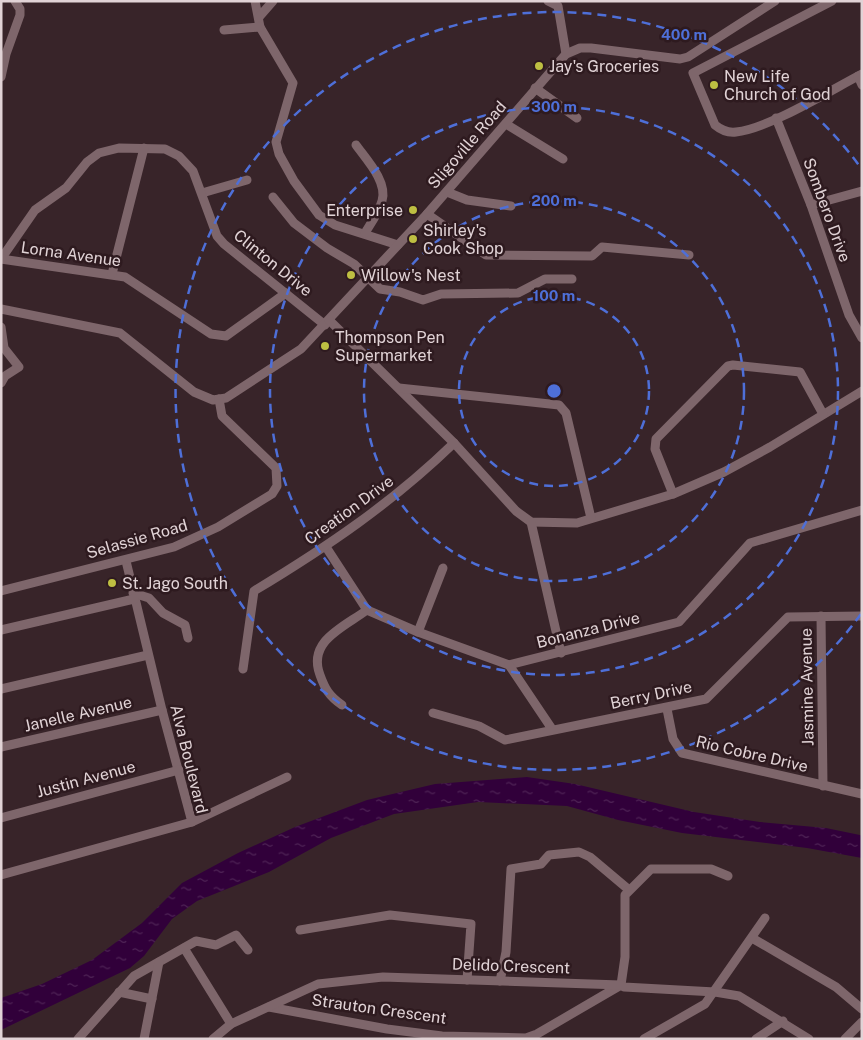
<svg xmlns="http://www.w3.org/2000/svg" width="863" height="1040" font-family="'Public Sans',sans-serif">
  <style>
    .water { fill: url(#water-ripples) }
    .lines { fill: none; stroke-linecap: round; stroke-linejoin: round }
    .minor { stroke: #7e666b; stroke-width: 9 }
    .ring { fill: none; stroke: #4e6fd8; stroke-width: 2.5; stroke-dasharray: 9 6 }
    .poi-dot { fill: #bebf42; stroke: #2e1a1f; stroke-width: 2 }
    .labels { text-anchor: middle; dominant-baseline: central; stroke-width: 5; stroke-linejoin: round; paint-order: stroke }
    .poi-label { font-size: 16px; fill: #e1d3d6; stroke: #2e1a1f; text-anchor: start }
    .street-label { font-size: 16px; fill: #e1d3d6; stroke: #2e1a1f }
    .centre { fill: #4e6fd8; stroke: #2e1a1f; stroke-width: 2.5 }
    .ring-label { font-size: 15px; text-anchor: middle; font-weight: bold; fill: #4e6fd8; stroke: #2e1a1f; stroke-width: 5; stroke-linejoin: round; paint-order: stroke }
  </style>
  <defs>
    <pattern id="water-ripples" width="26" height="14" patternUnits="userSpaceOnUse" patternTransform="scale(1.25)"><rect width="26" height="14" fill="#31003a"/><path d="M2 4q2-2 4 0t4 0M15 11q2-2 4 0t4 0" fill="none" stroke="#4f2456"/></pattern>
  </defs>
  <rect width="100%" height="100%" fill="#382429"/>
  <!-- water -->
  <polygon class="water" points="527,777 575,784 694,812 760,822 826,828 860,835 862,836 862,858 807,848 682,833 618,820 567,806 478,802 394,814 331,838 269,872 197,901 172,919 144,956 130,968 1,1030 1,998 42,984 92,960 142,923 182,883 238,853 295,827 367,800 435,784"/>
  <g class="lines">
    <!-- minor -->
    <g class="minor">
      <polyline points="255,1 260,27 293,83 276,142 279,154 294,181 319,215 335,225 398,245"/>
      <polyline points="548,1 558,6 566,54"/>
      <path d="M832 1 693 73 715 125C721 130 728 133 736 132 768 129 831 90 862 74"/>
      <polyline points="259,17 273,1"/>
      <polyline points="224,30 260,27"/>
      <polyline points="858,76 862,85"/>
      <polyline points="1,77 6,54 20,15 20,9 15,1"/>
      <polyline points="535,88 577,118"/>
      <polyline points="776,118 811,205 849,315 862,338"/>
      <polyline points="506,124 563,159"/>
      <path d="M356 145C366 159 388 182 382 201 379 212 371 223 365 233"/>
      <polyline points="447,192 467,200 511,206"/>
      <polyline points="202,193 247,180"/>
      <polyline points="273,197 294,223 327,248 354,264 380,289 400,292 423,300 441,294 518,293 545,279 572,279"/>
      <polyline points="811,205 862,191"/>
      <polyline points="427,214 486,255 592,256 602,247 689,255"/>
      <polyline points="1,259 35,210 66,188 87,162 99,153 119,148 165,149 179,156 193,171 217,236 224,244 325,325"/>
      <polyline points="1,259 125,277 211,334 226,336 286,293"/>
      <polyline points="112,274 144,148"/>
      <polyline points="1,309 120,333 194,392 213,400 226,398 301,349 427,214 566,54 580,48 591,48 680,59 688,57 775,1"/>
      <polyline points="329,320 454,443 516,511 531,522 577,523 673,494 724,472 770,447 862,391"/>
      <polyline points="1,327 4,348 19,367 5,376 1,383"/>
      <polyline points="399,388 559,405 566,413 591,518"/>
      <polyline points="673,494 655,449 656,439 728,366 733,365 800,372 823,414"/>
      <polyline points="531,522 561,653"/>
      <polyline points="326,547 367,610 418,632 509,665 679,622 750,543 862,510"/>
      <polyline points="126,561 162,710 192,822"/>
      <polyline points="1,591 174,547 218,527 272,494 277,486 276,468 222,416 219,399"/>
      <polyline points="133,593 149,598 163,613 185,625 188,638"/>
      <polyline points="821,616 823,786"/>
      <polyline points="1,630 134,599"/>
      <polyline points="418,632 443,568"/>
      <polyline points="509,665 552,729"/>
      <path d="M243 669 254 591C327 547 392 503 454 443"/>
      <polyline points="1,689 148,655"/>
      <path d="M342 705C329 696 325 689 320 675 307 641 344 627 367 610"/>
      <polyline points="667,709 673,739 682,753 862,794"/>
      <polyline points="433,713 479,726 505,740 706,699 788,617 862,616"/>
      <polyline points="1,747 162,710"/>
      <polyline points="1,818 179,770"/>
      <polyline points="1,875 192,822 287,777"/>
      <polyline points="300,930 390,915 471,924 467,980"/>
      <polyline points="752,938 836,987 862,1009"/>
      <polyline points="184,948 231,1024"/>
      <polyline points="500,981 506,952 511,869 541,864 549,855 579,852 590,857 628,889"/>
      <polyline points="119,992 152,999"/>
      <polyline points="269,1007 387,1029 442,1036 526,1038 537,1034 621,985 625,957 625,895 651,869 711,869 728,876"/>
      <polyline points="78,1039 134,976 196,941 216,945 236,935 248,950"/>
      <polyline points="144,1039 159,962"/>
      <polyline points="213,1039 231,1024 318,984 383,977 621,985 624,987 715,992 739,996 809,1039"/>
      <polyline points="644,1039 705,1004 765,918"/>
      <polyline points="756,1039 783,1021"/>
      <polyline points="845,1039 862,1022"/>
    </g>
  </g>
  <!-- distance rings -->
  <g class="ring">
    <circle cx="554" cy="391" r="95"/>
    <circle cx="554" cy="391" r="190"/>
    <circle cx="554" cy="391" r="284"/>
    <path d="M861 614A379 379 0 1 1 861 168"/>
  </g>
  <!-- markers -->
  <g class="poi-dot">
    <circle cx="539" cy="66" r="5"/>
    <circle cx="714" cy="85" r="5"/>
    <circle cx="413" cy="210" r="5"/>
    <circle cx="413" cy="239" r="5"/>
    <circle cx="351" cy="275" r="5"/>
    <circle cx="325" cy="346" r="5"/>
    <circle cx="112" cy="583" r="5"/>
  </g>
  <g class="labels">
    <!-- poi labels -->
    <g class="poi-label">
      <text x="549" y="66">Jay's Groceries</text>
      <text x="724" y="76">New Life<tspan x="724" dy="18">Church of God</tspan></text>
      <text x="403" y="210" text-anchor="end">Enterprise</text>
      <text x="423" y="230">Shirley's<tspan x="423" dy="18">Cook Shop</tspan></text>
      <text x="361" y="275">Willow's Nest</text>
      <text x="335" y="337">Thompson Pen<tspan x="335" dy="18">Supermarket</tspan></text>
      <text x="122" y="583">St. Jago South</text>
    </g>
    <!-- street labels -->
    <g class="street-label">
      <text transform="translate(467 145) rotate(-49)">Sligoville Road</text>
      <text transform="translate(827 210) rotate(70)">Sombero Drive</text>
      <text transform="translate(71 254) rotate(8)">Lorna Avenue</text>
      <text transform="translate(273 263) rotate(39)">Clinton Drive</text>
      <text transform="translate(349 510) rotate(-36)">Creation Drive</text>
      <text transform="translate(137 539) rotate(-16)">Selassie Road</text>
      <text transform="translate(588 630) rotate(-14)">Bonanza Drive</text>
      <text transform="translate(807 687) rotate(-91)">Jasmine Avenue</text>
      <text transform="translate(651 695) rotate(-12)">Berry Drive</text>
      <text transform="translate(78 714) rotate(-13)">Janelle Avenue</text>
      <text transform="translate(752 754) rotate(13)">Rio Cobre Drive</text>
      <text transform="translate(189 759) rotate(76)">Alva Boulevard</text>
      <text transform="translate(86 779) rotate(-15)">Justin Avenue</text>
      <text transform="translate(511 966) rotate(2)">Delido Crescent</text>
      <text transform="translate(379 1009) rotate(8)">Strauton Crescent</text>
    </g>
  </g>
  <circle cx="554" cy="391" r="8" class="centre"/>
  <g class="ring-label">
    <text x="684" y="40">400 m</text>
    <text x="554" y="112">300 m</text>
    <text x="554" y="206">200 m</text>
    <text x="554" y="301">100 m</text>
  </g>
  <!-- border -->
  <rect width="863" height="1040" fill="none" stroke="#e1d3d6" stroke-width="5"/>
</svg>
